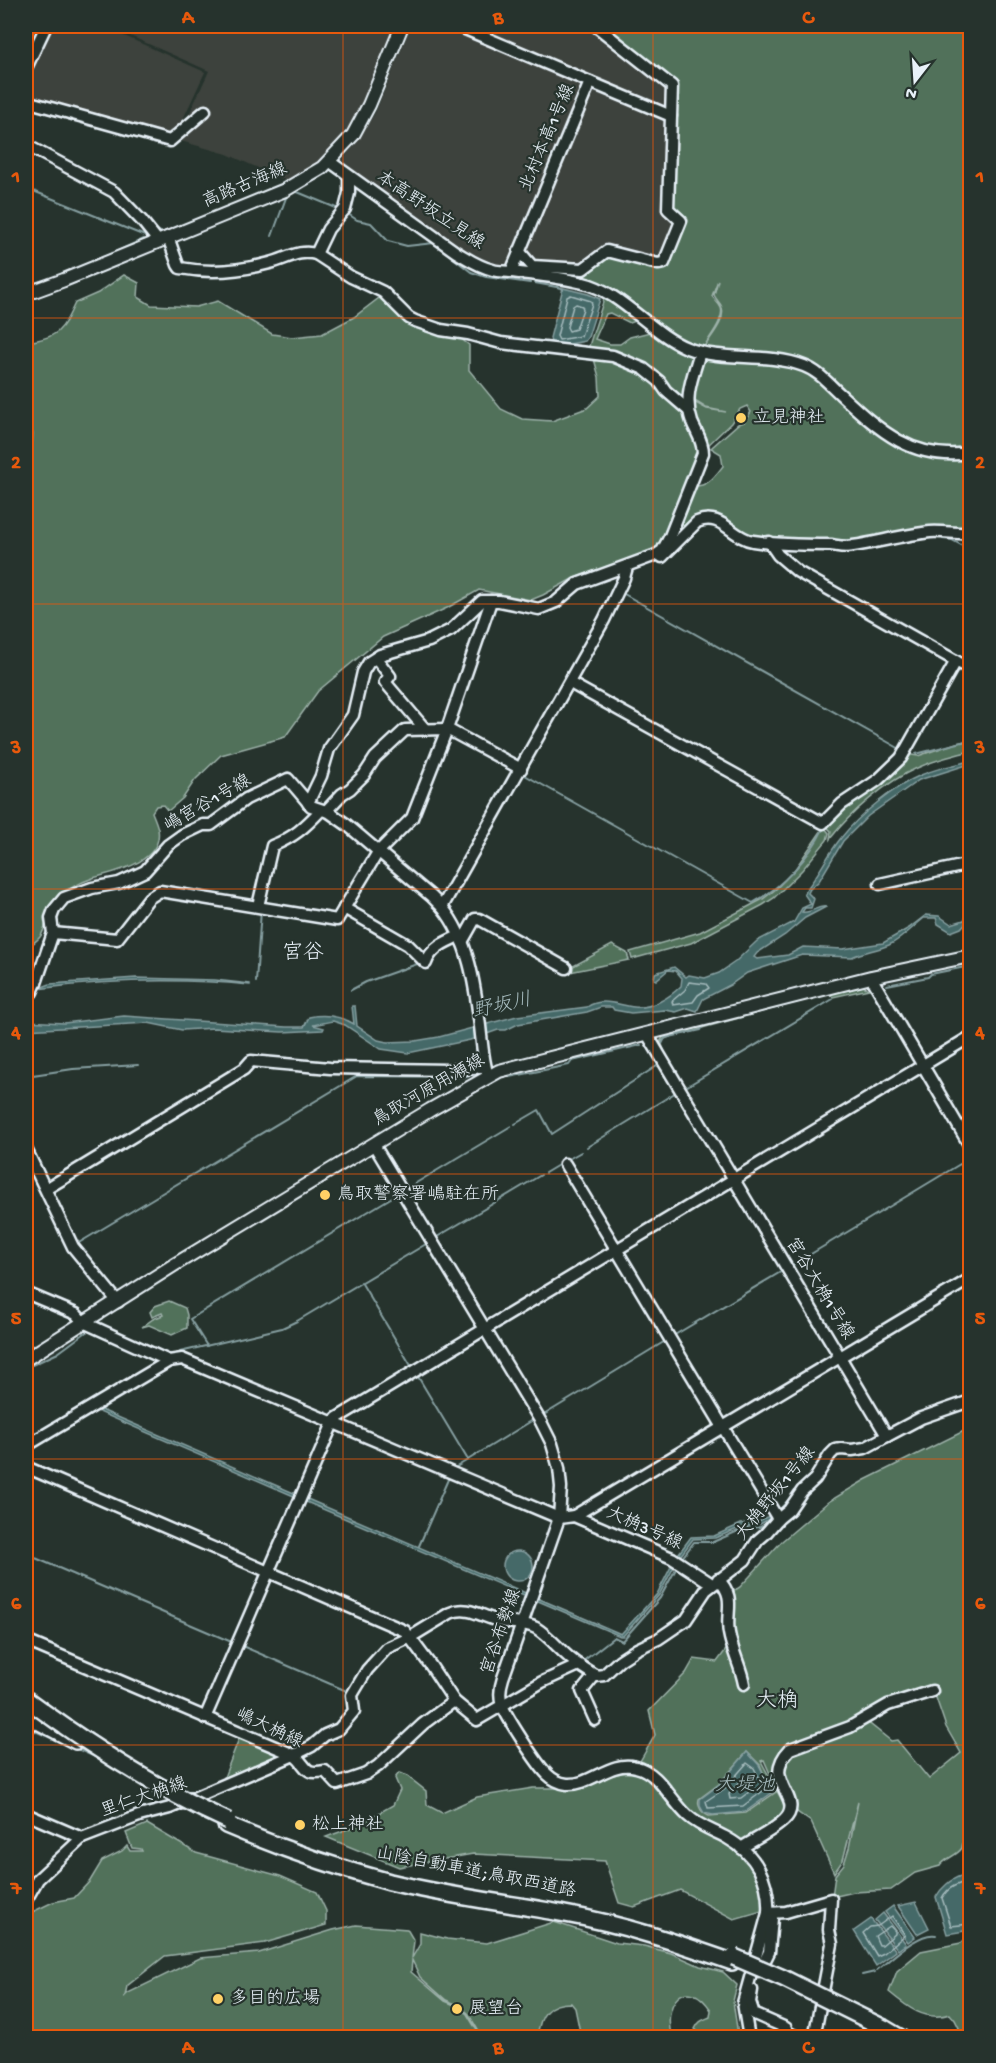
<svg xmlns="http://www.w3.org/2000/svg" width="996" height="2063" font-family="'Gochi Hand','Klee One',sans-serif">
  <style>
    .built { fill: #3c423c }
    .green { fill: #51715a; stroke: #9cb1a9; stroke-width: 1.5; fill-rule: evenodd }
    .water { fill: #446967; stroke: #869fa1; stroke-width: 1.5 }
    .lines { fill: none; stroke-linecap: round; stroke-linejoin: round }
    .shore { stroke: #a6bbbe; stroke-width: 1.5 }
    .stream { stroke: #869fa1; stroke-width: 2 }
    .minor-casing { stroke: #e8f1f8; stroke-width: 15 }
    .major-casing { stroke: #e8f1f8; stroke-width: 16 }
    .highway-casing { stroke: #e8f1f8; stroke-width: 20 }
    .minor { stroke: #26332d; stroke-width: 10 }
    .major { stroke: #26332d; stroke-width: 12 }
    .highway { stroke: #26332d; stroke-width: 15 }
    .highway-bridge-casing { stroke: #e8f1f8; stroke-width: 20; stroke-linecap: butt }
    .highway-bridge { stroke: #26332d; stroke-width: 15 }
    .grid { fill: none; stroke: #e8590c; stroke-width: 1.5; stroke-opacity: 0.55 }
    .poi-dot { fill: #ffd166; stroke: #26332d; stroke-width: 2 }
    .labels { text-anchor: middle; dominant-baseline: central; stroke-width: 4.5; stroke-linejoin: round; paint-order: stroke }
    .street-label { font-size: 18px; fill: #e8f1f8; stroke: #26332d }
    .poi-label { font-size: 18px; fill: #e8f1f8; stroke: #26332d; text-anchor: start }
    .water-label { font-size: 20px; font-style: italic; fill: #a6bbbe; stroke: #26332d }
    .quarter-label { font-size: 21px; fill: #e8f1f8; stroke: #26332d }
    .neatline { fill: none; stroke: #e8590c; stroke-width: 2 }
    .grid-label { font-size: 20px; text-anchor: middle; font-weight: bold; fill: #e8590c }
  </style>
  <rect width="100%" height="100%" fill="#26332d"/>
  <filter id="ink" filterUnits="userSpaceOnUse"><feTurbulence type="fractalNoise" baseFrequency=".0167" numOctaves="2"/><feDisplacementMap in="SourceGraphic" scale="12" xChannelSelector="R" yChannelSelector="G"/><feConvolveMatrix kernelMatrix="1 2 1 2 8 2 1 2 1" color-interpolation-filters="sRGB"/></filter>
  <g filter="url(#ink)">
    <!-- built -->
    <g class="built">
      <polygon points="52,26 102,26 205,72 178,130 171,138 26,98 26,77"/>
      <polygon points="108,26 396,26 362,106 345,133 318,163 287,181 227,154 177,140 209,71"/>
      <polygon points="411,26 446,26 453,29 455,26 603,26 678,84 672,207 686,217 665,268 584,273 498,267 479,260 339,163 354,146 375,113"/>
    </g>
    <!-- green -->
    <g class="green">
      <path d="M603 26H970V450L962 452 926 446 887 430 812 365 776 356 704 348C710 337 726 321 722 308 721 303 716 300 714 295L718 280 712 296C714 300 719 303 721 308 725 320 708 338 703 349L685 344 590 279 563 273 532 270 584 273 604 255 664 268 686 217 672 207 678 84Z"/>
      <path d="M124 275 139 283 138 297 151 305 196 307 218 301 272 334 292 337 322 334 354 317 383 295 405 316 453 333 469 345V370L501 409 522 419 552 421 587 408 600 396 599 377 593 355 634 365 685 408 700 447 669 528 657 549 574 578 543 595 531 600 479 590 447 608 383 637 318 691 285 737 221 755 195 780 183 798 168 811 163 805 156 806 152 812C154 817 157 824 158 829 164 862 114 872 93 878 81 882 66 890 57 899 46 911 48 926 40 937 36 942 30 945 26 949V468L31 460 33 434 26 418V342C58 338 62 331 75 303L98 293Z"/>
      <polygon points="605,296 629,313 636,321 630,323 610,313 606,314 595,339 610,344 620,344 630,337 654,331 693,358 686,407 655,375 587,352"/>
      <path d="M705 357 776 362 812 373 865 421 938 458 958 460 970 458V532L851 545 748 538 708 517 656 558 693 486C708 487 714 477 723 466L721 454 711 448 738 424 744 422 751 412 747 406 740 409 731 423 706 447 700 434 690 400 707 409 726 412 706 408 690 398 702 359Z"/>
      <path d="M970 740V751C952 756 934 760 917 768 887 781 850 813 830 839L831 831 824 824 907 752 912 755 918 756 956 743Z"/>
      <polygon points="824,827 829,833 827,840 802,870 774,898 763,905 691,943 632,959 630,952 700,932 763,899 776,889 795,869"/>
      <polygon points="612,945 627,953 629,960 570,972 566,970"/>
      <path d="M863 986 869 989 833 997 829 994 702 1028C690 1036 671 1032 661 1042L668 1060 657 1047 665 1034Z"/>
      <polygon points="169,1301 185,1308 187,1315 187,1328 172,1335 149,1325 142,1327 153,1319 163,1315 162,1313 152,1317 150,1312 155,1306"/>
      <path d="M970 1428V1805L962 1848C957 1856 945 1858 940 1866L915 1873 891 1890 854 1892 832 1897 835 1875 844 1864 849 1848 858 1802 843 1860 834 1873 811 1822 793 1809C793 1796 783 1786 782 1773 778 1745 830 1737 849 1730 855 1728 861 1724 866 1721L891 1741 897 1740 929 1779 961 1753 946 1727 933 1689 891 1701 843 1728 794 1744C768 1761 776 1777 787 1800L771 1776 764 1760 761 1761 788 1812 780 1820 742 1843 698 1820 682 1805 656 1775 639 1763 655 1735 649 1711 686 1673 694 1659 717 1662 731 1643 743 1685H745C743 1667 733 1650 730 1633 728 1620 733 1607 729 1594L740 1587 782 1541 828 1502 865 1480ZM747 1752 760 1765 764 1775 776 1792 746 1813 709 1816C702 1813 697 1807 699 1799L719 1784Z"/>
      <polygon points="240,1736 278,1752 283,1758 221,1785"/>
      <path d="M634 1770C651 1778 664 1802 680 1815 710 1841 750 1843 760 1888 762 1896 764 1903 762 1911L734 1919 680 1890 634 1907 619 1903 605 1861 473 1854 399 1867 326 1837 356 1826 393 1805 400 1790 395 1778 399 1773 407 1776 426 1791 427 1805 442 1813 477 1797 533 1788H586L605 1777Z"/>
      <path d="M147 1824 196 1853 280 1876 317 1892 326 1911V1925L265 1943 165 1956 127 1986 125 1996 128 1993 200 1958 259 1953 333 1930 356 1925 407 1929 414 1941 412 1958 420 1944V1932L447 1939 487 1943 554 1922 617 1943 644 1946 671 1953 700 1966 723 1972 737 1985 733 2001 738 2035 736 2037C722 2038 705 2040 695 2029 698 2021 703 2020 710 2017L711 2010C686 1972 661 2005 672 2037H581L575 2008 571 2003C547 2003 540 2015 537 2037H482L468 2013 458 2005 446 2000 420 1977 412 1960 411 1972 445 2001 457 2006 467 2014 481 2037H26V1915L53 1902 74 1898 90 1881 102 1861 122 1851 127 1846 130 1851H142L141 1849 132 1848 126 1833Z"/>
      <path d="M970 1935V2037H952L959 2028 955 2020 950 2014C925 2022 907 2007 889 1992L897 1971 921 1951 961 1943Z"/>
    </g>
    <!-- water -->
    <g class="water">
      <polygon points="563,288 588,294 600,299 588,337 585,341 560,346 551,343 550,338"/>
      <path d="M970 761V764L919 780 868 816 843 841 819 881 810 889 808 893 814 899 811 908H805L802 912C811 914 818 905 826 907L805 918 785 935 757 953 754 957 757 959 788 955 803 947 843 949 883 943 909 928 926 915 939 916 951 924 964 920 970 911V918L961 928 951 932 938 924 936 918H924C913 927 902 939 889 945 877 950 863 952 852 957L802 955 747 973 730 985 703 999 697 1011 688 1008 676 1012 665 1010 631 1013 614 1010 612 1007H601L587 1012 518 1024 506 1030H498L470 1040 408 1053 381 1049 345 1025 333 1021 313 1025 324 1028 323 1030 282 1032 214 1028 182 1030 148 1023 26 1030V1021L64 1023 124 1016 286 1027H304L309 1017C324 1014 340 1016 354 1024L352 1006H355L357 1026 378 1040 387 1042 415 1041 439 1037 517 1016 587 1007C602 997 618 1005 634 1007 651 1009 669 998 681 986L682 978 676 971 668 970 656 980 654 979 655 973 674 967 686 977 689 975 705 978 719 973 735 962 757 941 794 922 802 908 811 904 804 894 805 891C819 875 827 855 841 838 859 815 895 786 921 775 937 768 954 765 970 761Z"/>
      <path d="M136 978 215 980 250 984V985C178 978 108 980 37 989L50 984Z"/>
      <polygon points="970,1396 970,1399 914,1418 864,1444 854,1447 833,1447 827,1453 813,1477 803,1486 792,1502 773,1517 760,1524 742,1527 715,1538 693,1539 678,1559 659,1595 623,1636 620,1636 304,1501 275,1570 273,1570 303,1500 97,1411 99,1409 303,1497 334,1426 305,1498 621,1634 657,1594 676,1557 691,1537 714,1536 741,1524 759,1521 777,1512 811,1475 828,1449 838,1444 854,1445 862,1442 914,1416"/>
      <circle cx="518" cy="1566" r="15"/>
      <polygon points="747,1752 759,1765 773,1792 745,1812 713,1815 704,1813 700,1806 700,1799 720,1784"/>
      <path d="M961 1876 970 1877V1930L947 1934 936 1897C941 1888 951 1879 961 1876Z"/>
      <polygon points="916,1902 929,1928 917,1934 898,1906"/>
      <polygon points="893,1906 915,1937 908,1942 885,1912"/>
      <polygon points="883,1913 906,1944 898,1950 875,1920"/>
      <polygon points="871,1919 896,1951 876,1966 854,1931"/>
    </g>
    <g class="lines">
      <!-- shore -->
      <g class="shore">
        <polygon points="571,295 591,301 592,304 581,336 559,340 557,336 567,297"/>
        <polygon points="576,304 582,306 583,309 576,329 569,331 567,327 573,306"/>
        <polygon points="689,982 706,984 709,988 698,995 693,1002 673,1005 672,1001 685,990"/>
        <polygon points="747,1763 754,1768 764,1788 763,1791 743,1806 708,1808 706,1801 724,1789"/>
        <polygon points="746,1775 749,1777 753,1789 741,1798 730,1799 729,1794"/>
        <path d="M970 1883C959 1882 948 1887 942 1898L951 1926 970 1924"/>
        <polygon points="892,1916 905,1935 884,1953 877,1956 863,1933 870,1927 878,1926"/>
        <polygon points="890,1926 895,1931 895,1934 882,1945 879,1945 875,1936"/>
      </g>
      <!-- stream -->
      <g class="stream">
        <polyline points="26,188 145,236"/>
        <polyline points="295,191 341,210"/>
        <polyline points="345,212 357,220 371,223 388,241 407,246 434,243 471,272 486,277 530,283"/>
        <polyline points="154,228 164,234"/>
        <polyline points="272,236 287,195"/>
        <polyline points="93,262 144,239"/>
        <polyline points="77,268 89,263"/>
        <polyline points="535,283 562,288 563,290"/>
        <polyline points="26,285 53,278"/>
        <polyline points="943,539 952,540 970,550"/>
        <polyline points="624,594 902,750"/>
        <polyline points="916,754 970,740"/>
        <path d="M523 774 753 903C781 888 810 857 824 827"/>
        <polyline points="256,982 261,910"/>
        <polyline points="887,985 928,977 931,974 970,966"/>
        <polyline points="351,990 366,982 420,963"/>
        <polyline points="667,1057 661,1046 665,1038 701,1030 702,1028"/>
        <polyline points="26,1076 73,1069 138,1065"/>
        <polyline points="509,1077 569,1065 572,1061 641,1045"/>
        <polyline points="684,1088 833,999"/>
        <polyline points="515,1124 539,1110 552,1134 660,1064"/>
        <polyline points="587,1147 678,1091"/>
        <polyline points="565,1161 581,1152"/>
        <polyline points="545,1173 560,1164"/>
        <polyline points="406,1189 511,1126"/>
        <polyline points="437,1237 541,1175"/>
        <polyline points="77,1244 357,1076 461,1077 471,1075 477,1077"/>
        <polyline points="791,1266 970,1158"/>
        <polyline points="361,1282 413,1369"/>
        <polyline points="673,1336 784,1270"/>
        <polyline points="207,1346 190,1319 399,1193"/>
        <polyline points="178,1356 180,1352 282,1328 297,1321 426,1244 466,1308"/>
        <polyline points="32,1365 58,1353 89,1330"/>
        <polyline points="417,1375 468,1460"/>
        <polyline points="542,1416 667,1340"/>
        <polyline points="453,1469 533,1420 508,1377"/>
        <polyline points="419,1546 449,1477"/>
        <polyline points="26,1554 234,1643"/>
        <polyline points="682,1558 694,1542 713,1542 745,1528 760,1527 768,1522"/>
        <polyline points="242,1646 349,1692"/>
        <polyline points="582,1662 614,1637 622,1641 660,1598 677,1567"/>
        <polyline points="26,1727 67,1745"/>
        <polyline points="75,1748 100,1759"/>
        <polyline points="785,1772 794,1796 795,1809"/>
        <path d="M877 1970C890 1960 919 1931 936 1935"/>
        <polyline points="862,1975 875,1972"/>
      </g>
      <!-- minor casing -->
      <g class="minor-casing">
        <g id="minor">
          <polyline points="458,26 590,82 511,272"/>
          <polyline points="26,68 46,26"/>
          <polyline points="590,82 671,116"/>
          <polyline points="26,101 170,141 205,111"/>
          <polyline points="26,145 114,192 142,221 158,241"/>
          <path d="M329 161 456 252C468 259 479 267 493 270 499 272 505 271 511 272 535 275 560 277 583 283 620 291 652 334 687 348 723 362 767 352 804 366 818 371 829 384 840 394 880 431 912 461 970 453"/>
          <path d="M168 237 178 265 180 268C212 274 240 271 270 263 287 259 299 249 316 254L328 229 345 209 349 193V176"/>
          <polyline points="519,251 532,266 583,269 607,251 658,264 664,263 681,221 668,209 672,86 596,26"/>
          <polyline points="316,254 351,277 383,292 409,318 415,321 441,330 468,334 501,343 613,356 644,369 659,381 666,391 688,410"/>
          <polyline points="769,542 778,555 798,572 970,669"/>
          <path d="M662 557 697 522C721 511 732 538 753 541 779 545 805 545 831 545 838 546 846 548 853 546 878 542 904 535 930 532 943 531 957 534 970 533"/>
          <polyline points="376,658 390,676 385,682 425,729"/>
          <polyline points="570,683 823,823 842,804 878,780 901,758 956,661"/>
          <path d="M308 803 321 776 329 749 353 715 363 672 369 662 380 655 429 641 451 630 482 601H499L539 609 556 602 577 584 656 555 662 551 670 536 703 453C703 441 696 432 692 422 683 397 693 376 700 352"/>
          <polyline points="326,811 342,794 350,789 364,775 375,758 405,730 447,729 521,769"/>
          <polyline points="880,884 970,864"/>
          <path d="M258 906 272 846C294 837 304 828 321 810"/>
          <path d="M344 908 408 945 426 963C431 948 445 942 459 936"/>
          <polyline points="53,933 117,939 149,898 160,891 337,920 378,852 412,818 447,729 491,601"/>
          <polyline points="462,942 475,919 479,919 566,968"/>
          <polyline points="871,977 970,1146"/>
          <polyline points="26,993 32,992 36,983 53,933 51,918 54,910 64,898 92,888 119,883 145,871 168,845 182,835 203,825 211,825 246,799 288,779 311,806 329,812 346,824 431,896 442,907"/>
          <path d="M488 1076C483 1060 482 1043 480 1026 475 985 469 940 442 907L604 620 624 578 627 567"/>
          <path d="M374 1145 541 1422 552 1444 559 1468 561 1487 559 1518 503 1678C500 1687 499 1696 502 1705 507 1718 537 1764 547 1774 552 1779 559 1783 567 1784 591 1786 610 1760 636 1767 659 1772 671 1801 688 1816 699 1826 714 1831 727 1838 756 1854 770 1881 768 1913L743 2003 749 2038"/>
          <polyline points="26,1149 73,1247 118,1302"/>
          <polyline points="565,1164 778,1519"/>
          <polyline points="46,1189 244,1069 251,1061 330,1068 449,1070 485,1067"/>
          <polyline points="26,1293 76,1314 83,1322 169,1361"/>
          <polyline points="887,1436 921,1418 970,1401"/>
          <polyline points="26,1446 169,1361 182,1359 559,1518 574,1516 672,1558 712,1584"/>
          <polyline points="26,1467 405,1631 431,1666 454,1701"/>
          <polyline points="574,1516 840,1357 647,1034"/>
          <path d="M718 1579C737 1598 725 1612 729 1633 732 1651 741 1667 744 1684"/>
          <path d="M26 1641 294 1755C309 1767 303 1775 325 1771L337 1784 366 1774 378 1766 423 1724 454 1701 477 1720 542 1682 579 1665 596 1676 604 1675 620 1660 637 1649 658 1639 686 1620 706 1590 745 1560 758 1540 765 1534 778 1519 789 1510 802 1491 815 1479 830 1455 835 1450 841 1449 852 1450 865 1448 887 1436 840 1357 970 1279"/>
          <polyline points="205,1718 333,1423 337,1418 970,1037"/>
          <polyline points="595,1720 582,1691 595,1675"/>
          <polyline points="26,1814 82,1838"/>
          <path d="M741 1848C755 1839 773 1831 784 1820 807 1798 759 1781 790 1749L850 1727 888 1705 932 1691"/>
          <path d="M26 1900 38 1879 82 1838 139 1816 170 1808 294 1755 312 1746 325 1735 339 1729 354 1711 352 1695 367 1670 387 1648 409 1638 450 1613C468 1605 482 1617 499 1621 512 1624 525 1622 536 1628 552 1638 563 1655 579 1665"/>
          <polyline points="768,1913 786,1912 831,1899 829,1930 832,1944 814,2038"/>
          <polyline points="759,1972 769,1952 772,1918"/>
          <polyline points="752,1990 750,2002 754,2014 786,2028 787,2032 799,2038"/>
        </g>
      </g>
      <!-- major casing -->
      <g class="major-casing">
        <g id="major">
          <polyline points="26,292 34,291 64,280 285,190 322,168 353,135 369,105 402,26"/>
          <polyline points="26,1359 174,1265 430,1110 499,1071 871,977 970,956"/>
        </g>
      </g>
      <!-- highway casing -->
      <g class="highway-casing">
        <g id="highway">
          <polyline points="26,1712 38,1721 76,1741"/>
          <path d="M226 1825C280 1848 334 1867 390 1882 448 1896 507 1903 565 1914 622 1924 678 1943 732 1962"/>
          <polyline points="884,2028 901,2038"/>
        </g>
      </g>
      <!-- minor -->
      <use href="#minor" class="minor"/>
      <!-- major -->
      <use href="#major" class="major"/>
      <!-- highway -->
      <use href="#highway" class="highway"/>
      <!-- highway-bridge casing -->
      <g class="highway-bridge-casing">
        <g id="highway-bridge">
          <path d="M26 1699C90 1746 155 1788 228 1821"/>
          <polyline points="734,1957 783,1978 884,2028"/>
        </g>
      </g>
      <!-- highway-bridge -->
      <use href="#highway-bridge" class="highway-bridge"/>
    </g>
  </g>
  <!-- grid -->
  <path class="grid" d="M343 26V2038M653 26V2038M26 318H970M26 604H970M26 889H970M26 1174H970M26 1459H970M26 1745H970"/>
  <!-- markers -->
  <g class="poi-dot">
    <circle cx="741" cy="418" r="6"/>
    <circle cx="325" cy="1195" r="6"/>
    <circle cx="300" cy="1825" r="6"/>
    <circle cx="218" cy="1999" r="6"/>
    <circle cx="457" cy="2009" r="6"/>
  </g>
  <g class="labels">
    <!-- street labels -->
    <g class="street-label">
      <text transform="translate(548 138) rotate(-67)">北村本高1号線</text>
      <text transform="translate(245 186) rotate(-23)">高路古海線</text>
      <text transform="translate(430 211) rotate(34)">本高野坂立見線</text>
      <text transform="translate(208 804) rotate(-30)">嶋宮谷1号線</text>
      <text transform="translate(429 1091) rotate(-30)">鳥取河原用瀬線</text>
      <text transform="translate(819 1289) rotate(59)">宮谷大桷1号線</text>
      <text transform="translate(776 1494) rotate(-51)">大桷野坂1号線</text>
      <text transform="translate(644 1529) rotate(24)">大桷3号線</text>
      <text transform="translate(502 1632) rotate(-71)">宮谷布勢線</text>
      <text transform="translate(269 1729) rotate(25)">嶋大桷線</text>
      <text transform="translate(144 1798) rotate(-19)">里仁大桷線</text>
      <text transform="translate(476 1873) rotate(11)">山陰自動車道;鳥取西道路</text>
    </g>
    <!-- poi labels -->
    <g class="poi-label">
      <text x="753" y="418">立見神社</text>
      <text x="337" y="1195">鳥取警察署嶋駐在所</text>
      <text x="312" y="1825">松上神社</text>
      <text x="230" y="1999">多目的広場</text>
      <text x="469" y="2009">展望台</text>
    </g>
    <!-- water labels -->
    <g class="water-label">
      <text transform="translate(502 1007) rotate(-12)">野坂川</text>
      <text x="745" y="1786">大堤池</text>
    </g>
    <!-- quarter labels -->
    <g class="quarter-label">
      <text x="303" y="954">宮谷</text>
      <text x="777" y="1702">大桷</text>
    </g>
  </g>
  <!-- margin -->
  <rect width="996" height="2063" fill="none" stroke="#26332d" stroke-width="66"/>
  <!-- north arrow -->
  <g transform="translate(915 81) rotate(197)" stroke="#26332d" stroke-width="4.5" paint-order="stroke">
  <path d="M0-4.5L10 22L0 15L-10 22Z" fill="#e8f1f8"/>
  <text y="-9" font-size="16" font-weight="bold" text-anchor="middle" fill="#e8f1f8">N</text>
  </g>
  <rect x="33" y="33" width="930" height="1997" class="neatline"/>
  <g class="grid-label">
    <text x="188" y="23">A</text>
    <text x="498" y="23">B</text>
    <text x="808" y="23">C</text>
    <text x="16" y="182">1</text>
    <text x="980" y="182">1</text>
    <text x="16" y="468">2</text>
    <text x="980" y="468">2</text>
    <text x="16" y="753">3</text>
    <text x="980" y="753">3</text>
    <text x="16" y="1038">4</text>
    <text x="980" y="1038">4</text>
    <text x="16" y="1324">5</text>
    <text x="980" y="1324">5</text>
    <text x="16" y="1609">6</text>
    <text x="980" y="1609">6</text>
    <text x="16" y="1894">7</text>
    <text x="980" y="1894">7</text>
    <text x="188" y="2053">A</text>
    <text x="498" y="2053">B</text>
    <text x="808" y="2053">C</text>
  </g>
</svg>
